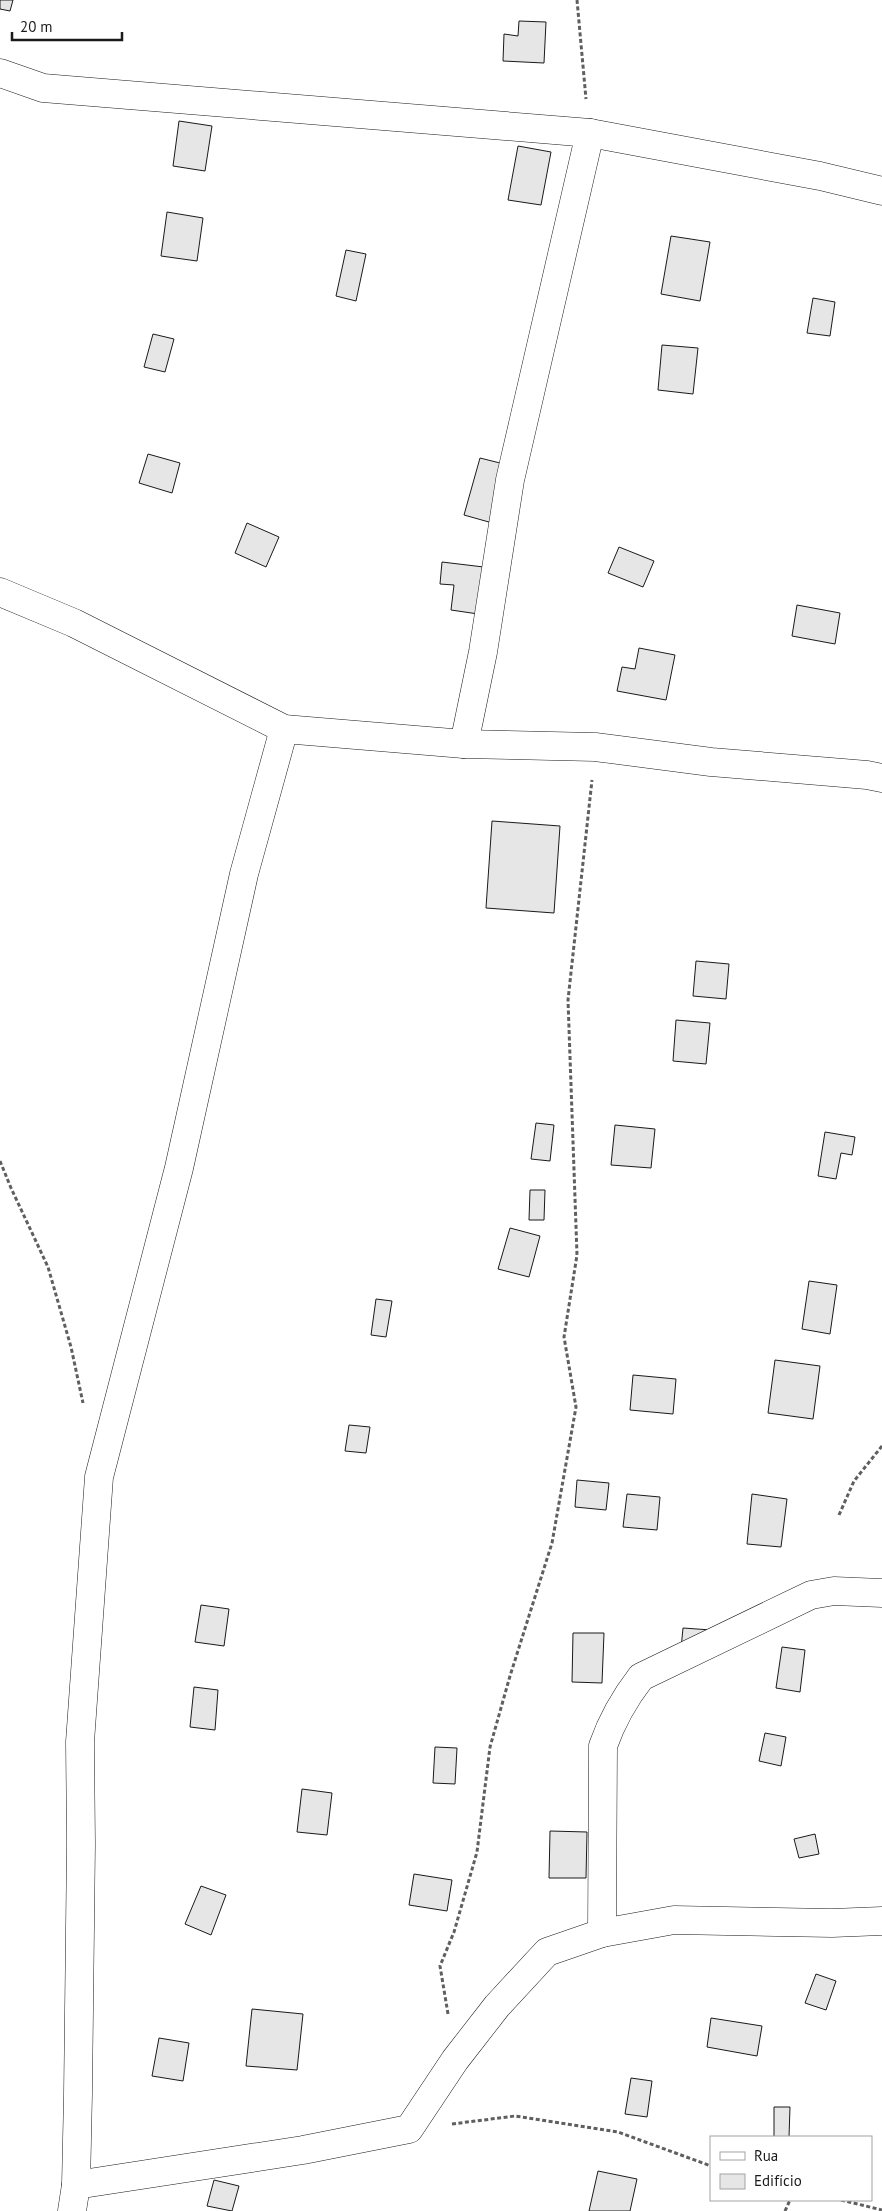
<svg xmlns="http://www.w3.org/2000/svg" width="882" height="2211" font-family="'PT Sans',sans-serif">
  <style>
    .building { fill: #e6e6e6; stroke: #1a1a1a }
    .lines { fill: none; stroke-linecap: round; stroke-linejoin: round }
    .minor-casing { stroke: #1a1a1a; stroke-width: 29 }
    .path { stroke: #5f5f5f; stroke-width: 3; stroke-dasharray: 4 2.5; stroke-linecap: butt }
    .minor { stroke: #fff; stroke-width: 28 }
  </style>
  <rect width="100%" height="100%" fill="#fff"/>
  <!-- building -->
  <g class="building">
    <polygon points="0,0 13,0 10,11 0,9"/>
    <polygon points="519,21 546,22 544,63 503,61 504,34 518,36"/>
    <polygon points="179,121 212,126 205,171 173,166"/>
    <polygon points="518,146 551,152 541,205 508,200"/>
    <polygon points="167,212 203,218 197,261 161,256"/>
    <polygon points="671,236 710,242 700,301 661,294"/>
    <polygon points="346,250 366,254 356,301 336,296"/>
    <polygon points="813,298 835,302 830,336 807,333"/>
    <polygon points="153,334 174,339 165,372 144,367"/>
    <polygon points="662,345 698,348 693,394 658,390"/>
    <polygon points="148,454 180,463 172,493 139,483"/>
    <polygon points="480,458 512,466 496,524 464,515"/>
    <polygon points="247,523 279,537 266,567 235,553"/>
    <polygon points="619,547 654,561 643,587 608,573"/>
    <polygon points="442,562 492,568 485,615 451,610 454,585 440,584"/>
    <polygon points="797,605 840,613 835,644 792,636"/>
    <polygon points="639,648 675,655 666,700 617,691 622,667 635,669"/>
    <polygon points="492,821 560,826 554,913 486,908"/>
    <polygon points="696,961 729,964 726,999 693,996"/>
    <polygon points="676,1020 710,1023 706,1064 673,1061"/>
    <polygon points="536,1123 554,1125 550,1161 531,1159"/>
    <polygon points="615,1125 655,1129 651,1168 611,1165"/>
    <polygon points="825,1132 855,1137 852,1155 841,1153 836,1179 818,1176"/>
    <polygon points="530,1190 545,1190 544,1220 529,1220"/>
    <polygon points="510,1228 540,1236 529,1277 498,1269"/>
    <polygon points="809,1281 837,1285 830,1334 802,1329"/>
    <polygon points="376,1299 392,1301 386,1337 371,1335"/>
    <polygon points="775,1360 820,1366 813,1419 768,1413"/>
    <polygon points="633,1375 676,1379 673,1414 630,1410"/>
    <polygon points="349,1425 370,1427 366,1453 345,1451"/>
    <polygon points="577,1480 609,1483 606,1510 575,1507"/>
    <polygon points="627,1494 660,1497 657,1530 623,1527"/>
    <polygon points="752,1494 787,1499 781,1547 747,1544"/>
    <polygon points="201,1605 229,1609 224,1646 195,1642"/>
    <polygon points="683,1628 711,1630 681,1649"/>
    <polygon points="573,1633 604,1633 602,1683 572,1682"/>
    <polygon points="782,1647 805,1650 800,1692 776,1688"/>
    <polygon points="194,1687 218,1690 215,1730 190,1727"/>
    <polygon points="765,1733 786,1737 781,1766 759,1761"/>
    <polygon points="435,1747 457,1748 455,1784 433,1783"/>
    <polygon points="302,1789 332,1793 327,1835 297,1832"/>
    <polygon points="550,1831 587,1832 586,1878 549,1878"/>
    <polygon points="815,1834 819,1854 799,1858 794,1839"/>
    <polygon points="414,1874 452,1880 447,1911 409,1905"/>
    <polygon points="201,1886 226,1895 211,1935 185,1924"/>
    <polygon points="816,1974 836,1981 826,2010 805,2003"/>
    <polygon points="252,2009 303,2014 297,2070 246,2066"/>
    <polygon points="711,2018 762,2026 757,2056 707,2047"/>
    <polygon points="159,2038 189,2043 183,2081 152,2076"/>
    <polygon points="631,2078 652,2081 647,2117 625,2114"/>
    <polygon points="774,2107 790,2107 789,2137 774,2137"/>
    <polygon points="598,2171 637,2179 630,2211 589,2211"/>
    <polygon points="214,2180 239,2186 232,2211 207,2206"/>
  </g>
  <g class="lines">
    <!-- minor casing -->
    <g class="minor-casing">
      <g id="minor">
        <polyline points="0,73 43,88 590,133 820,176 882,191"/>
        <polyline points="0,592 74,623 284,729 464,744 595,747 711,762 867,775 882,778"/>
        <polyline points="464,744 483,652 510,480 590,133"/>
        <path d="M602 1933 603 1746C612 1720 624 1699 641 1677L811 1595 834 1591 882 1593"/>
        <polyline points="76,2185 303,2150 409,2129 455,2060 497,2006 547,1952 602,1933 674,1920 832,1923 882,1921"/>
        <polyline points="72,2211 76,2185 78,2094 81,1844 80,1742 99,1477 179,1168 244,874 284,729"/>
      </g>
    </g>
    <!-- path -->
    <g class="path">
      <polyline points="577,0 586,99"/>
      <polyline points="0,1161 11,1188 48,1267 71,1347 83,1403"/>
      <polyline points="839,1515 854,1481 882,1446"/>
      <polyline points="448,2014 440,1966 454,1932 477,1852 490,1747 510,1676 552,1543 576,1407 564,1337 577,1255 568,1000 592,780"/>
      <polyline points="452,2124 515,2116 618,2132 711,2166"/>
      <polyline points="841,2200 882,2210"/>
      <polyline points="785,2211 790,2200"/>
    </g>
    <!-- minor -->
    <use href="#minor" class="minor"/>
  </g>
  <!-- legend -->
  <rect x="710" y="2136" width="162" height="65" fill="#ffffff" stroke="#a3a3a3"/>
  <rect x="720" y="2152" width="25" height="8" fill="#ffffff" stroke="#a3a3a3"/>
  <text x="754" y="2161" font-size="15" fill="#1a1a1a">Rua</text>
  <rect x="720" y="2174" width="25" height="15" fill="#e6e6e6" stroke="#a3a3a3"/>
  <text x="754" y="2186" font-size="15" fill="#1a1a1a">Edifício</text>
  <!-- scale -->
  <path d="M12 32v8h110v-8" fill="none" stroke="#1a1a1a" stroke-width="2.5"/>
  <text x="20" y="32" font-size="15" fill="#1a1a1a" stroke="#ffffff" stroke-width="4" paint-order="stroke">20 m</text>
</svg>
